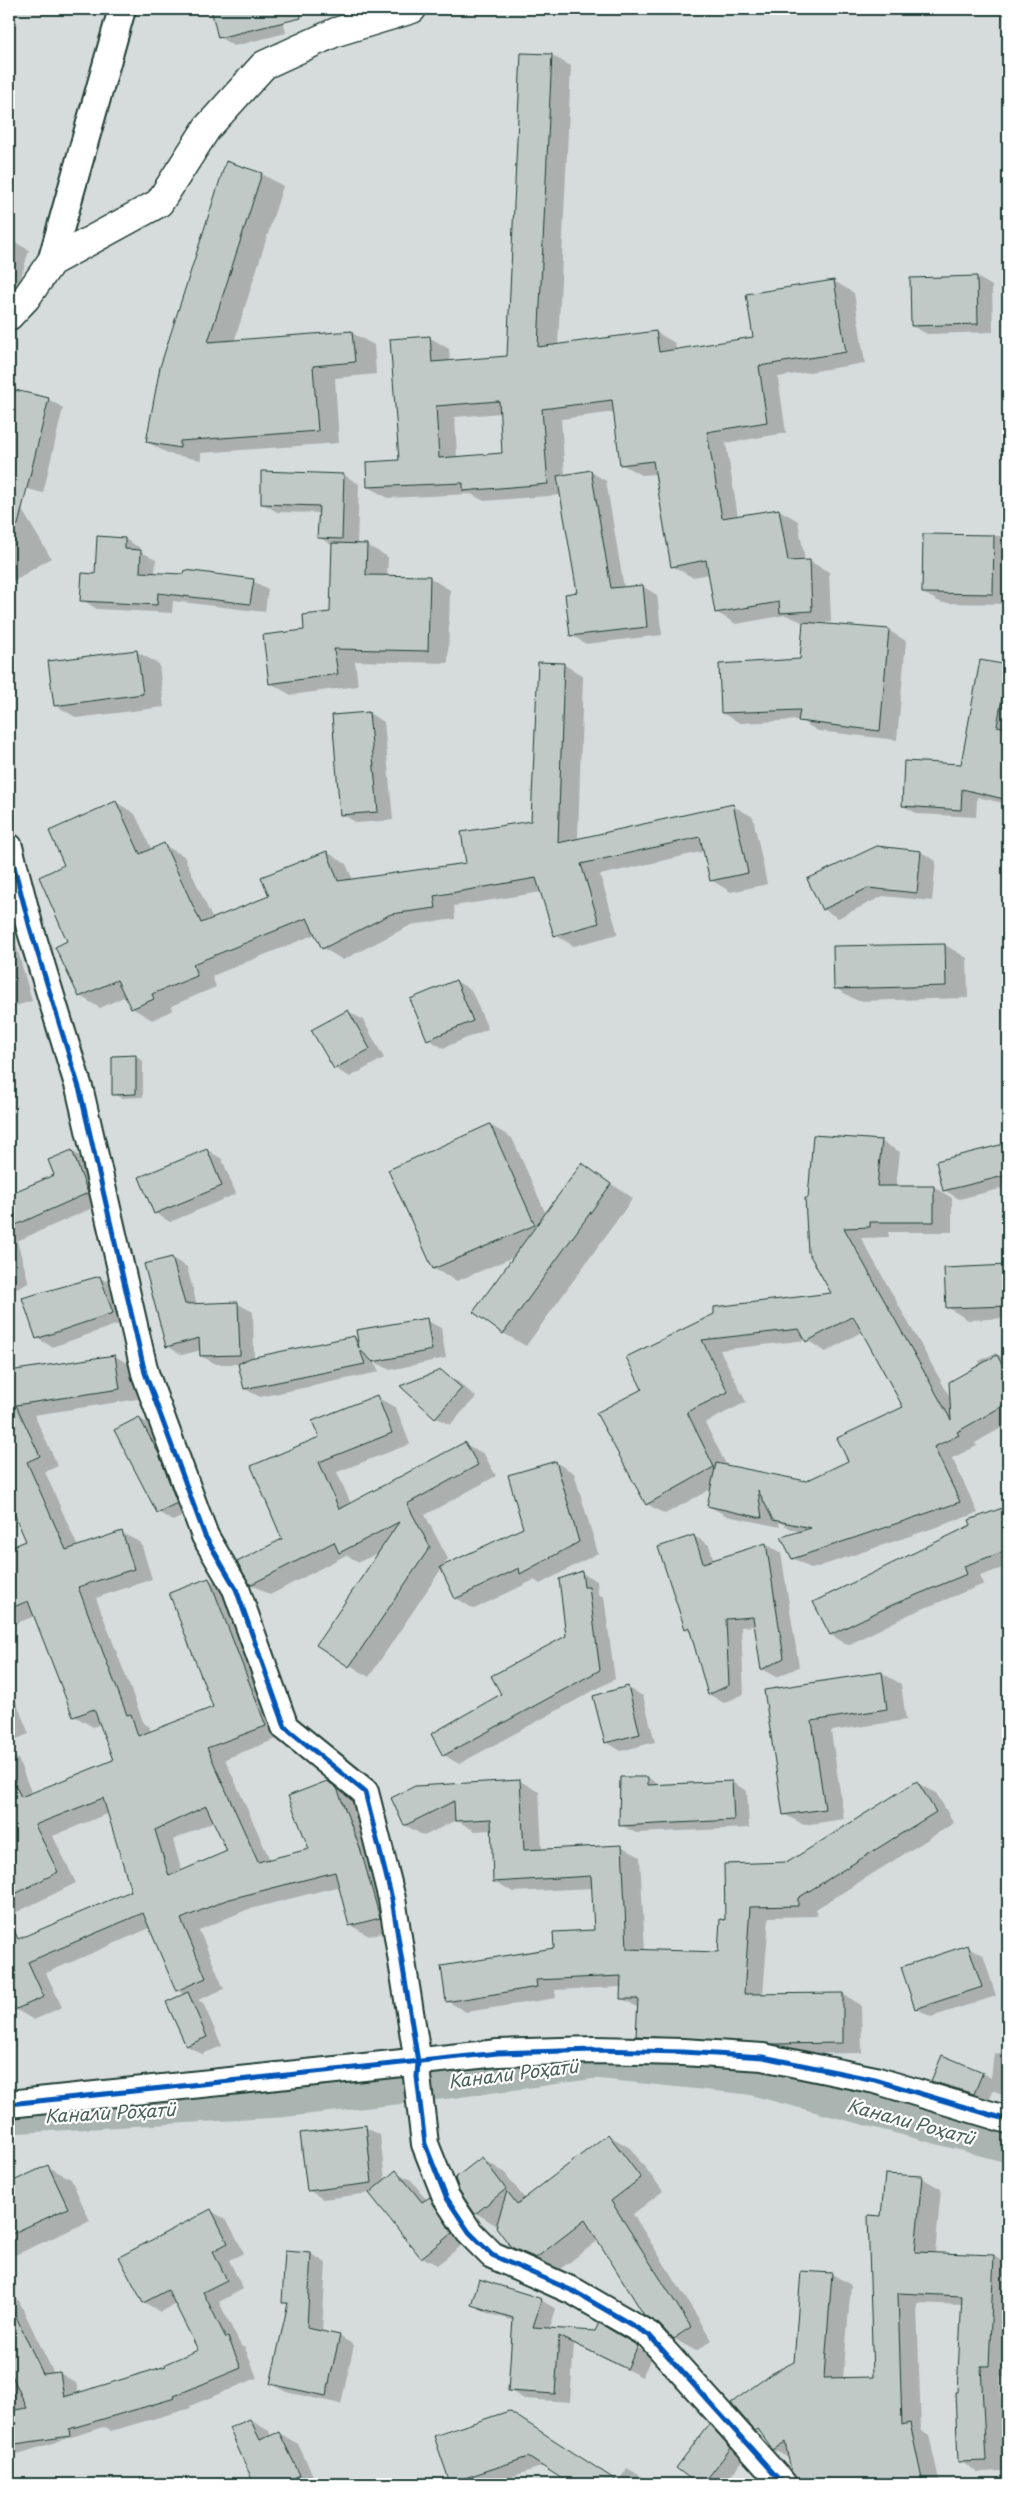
<svg xmlns="http://www.w3.org/2000/svg" width="1017" height="2493" font-family="'Playpen Sans',sans-serif">
  <style>
    .green { fill: #d6dcdb; stroke: #7a8c88 }
    .shadow { fill: #0003; fill-rule: evenodd }
    .lines { fill: none; stroke-linecap: round; stroke-linejoin: round }
    .canal { stroke: #aab5b1; stroke-width: 31 }
    .building { fill: #c0c9c6; stroke: #1f3d34; fill-rule: evenodd }
    .street-casing { stroke: #1f3d34; stroke-width: 30 }
    .secondary-casing { stroke: #1f3d34; stroke-width: 31 }
    .street { stroke: #fff; stroke-width: 26 }
    .secondary { stroke: #fff; stroke-width: 28 }
    .cycleway-casing { stroke: #fff; stroke-width: 8 }
    .cycleway { stroke: #0057b8; stroke-width: 5 }
    .labels { text-anchor: middle; dominant-baseline: central; stroke-width: 4.5; stroke-linejoin: round; paint-order: stroke }
    .water-label { font-size: 18px; font-style: italic; fill: #49615a; stroke: #fff }
  </style>
  <rect width="100%" height="100%" fill="#f6f7f7"/>
  <filter id="ink" filterUnits="userSpaceOnUse"><feTurbulence type="fractalNoise" baseFrequency=".02" numOctaves="2"/><feDisplacementMap in="SourceGraphic" scale="10" xChannelSelector="R" yChannelSelector="G"/><feConvolveMatrix kernelMatrix="1 2 1 2 8 2 1 2 1" color-interpolation-filters="sRGB"/></filter>
  <g filter="url(#ink)">
    <!-- green -->
    <rect class="green" x="9" y="9" width="999" height="2475"/>
    <!-- shadow -->
    <g class="shadow">
      <polygon points="212,9 281,9 286,33 234,46 219,37"/>
      <path d="M551 55 571 66 558 345 656 332 675 343 676 351 755 338 834 281 854 293 865 363 778 377 786 433 726 443 738 517 779 510 798 521 805 561H809L829 572 831 622 812 624 888 630 906 641 897 740 818 731 799 720 740 723 722 713 801 661 804 623 786 615 736 624 716 612 710 574 692 577 672 566 656 474 641 475 621 464 615 412 561 419 565 476 591 472 606 481 624 588 642 586 657 595 662 635 586 644 571 635 578 593 561 495 484 501 471 494 388 498 368 487 401 462 429 337 449 349 450 362 509 357ZM501 413 504 454 457 458 455 417Z"/>
      <polygon points="262,174 283,186 234,342 352,333 374,345 376,374 335,378 339,443 201,453 201,460 169,454 147,442"/>
      <polygon points="9,239 29,250 9,318"/>
      <polygon points="977,277 992,286 993,332 927,334 912,326"/>
      <polygon points="16,391 48,399 63,408 43,493 9,484 9,419"/>
      <polygon points="263,472 344,475 359,484 357,545 367,545 388,557 387,577 430,578 450,590 448,663 355,661 358,686 291,695 270,683 305,632 331,613 333,546 319,537 320,513 277,512 262,503"/>
      <polygon points="9,492 13,495 51,558 9,584"/>
      <polygon points="924,536 1008,536 1008,604 942,603 923,593"/>
      <polygon points="98,537 125,539 140,548 140,551 156,560 155,574 253,581 268,589 265,612 173,601 172,613 97,609 82,600 96,575"/>
      <polygon points="137,652 159,664 164,707 77,718 55,705"/>
      <polygon points="981,661 1008,666 1008,804 977,797 976,817 918,814 903,806 962,766"/>
      <polygon points="563,664 583,676 578,839 733,806 753,817 767,884 731,892 711,880 705,851 600,875 618,934 574,946 555,935 542,892 454,906 455,919 411,925 343,960 323,948 316,934 212,976 216,987 171,1006 173,1010 152,1020 132,1008 126,996 100,1008 80,996 69,941 66,866 116,802 135,814 152,850 164,845 184,856 213,920 270,897 327,852 346,864 353,880 468,864 533,822"/>
      <polygon points="369,713 384,722 393,820 357,823 342,814"/>
      <polygon points="921,852 936,861 932,901 883,896 838,918 823,909"/>
      <polygon points="9,920 32,1001 9,1008"/>
      <polygon points="945,945 967,958 968,998 858,1001 835,988"/>
      <polygon points="456,981 471,990 488,1029 443,1048 428,1039"/>
      <polygon points="348,1011 363,1020 384,1058 350,1077 334,1068"/>
      <polygon points="135,1056 143,1061 143,1097 121,1098 114,1094"/>
      <polygon points="490,1125 512,1138 546,1214 582,1165 633,1198 526,1346 503,1333 516,1256 457,1281 434,1269 390,1171"/>
      <path d="M882 1142 900 1152 896 1187H934L952 1198V1232H888L889 1237 861 1238 951 1399 981 1365 979 1361 995 1353 1008 1361V1424L975 1443 977 1446 952 1458 978 1513 812 1569 793 1558 802 1532 793 1530 779 1522 780 1527 727 1516 708 1506 711 1489 665 1514 647 1504 644 1389 628 1358 833 1294 810 1199ZM863 1331 905 1408 850 1462 806 1482 727 1466 705 1423 746 1402 720 1350 807 1340 826 1352Z"/>
      <polygon points="1007,1145 1008,1187 959,1199 944,1190"/>
      <polygon points="207,1150 222,1159 236,1194 170,1222 155,1213"/>
      <polygon points="72,1151 88,1161 104,1203 17,1241 29,1283 9,1291 9,1194 56,1175"/>
      <polygon points="172,1258 187,1267 197,1305 238,1304 253,1312 254,1358 354,1337 359,1340 426,1320 441,1328 446,1358 390,1370 375,1362 379,1372 260,1397 245,1389 239,1364 216,1364 201,1356 201,1350 182,1355 167,1346"/>
      <polygon points="1008,1267 1008,1318 968,1320 947,1307 945,1269"/>
      <polygon points="100,1278 115,1286 127,1321 52,1347 37,1338"/>
      <path d="M115 1356 133 1367 138 1399 34 1415 58 1466 45 1472 78 1547 122 1533 141 1543 152 1579 96 1598 144 1724 149 1726 151 1732 214 1708 209 1579 228 1590 284 1736 225 1759 270 1860 311 1849 327 1782 355 1800 398 1928 369 1936 350 1925 340 1886 246 1910 199 1930 224 1989 198 2000 203 2003 222 2046 202 2054 187 2046 185 1995 177 1990 150 1928 46 1973 62 2007 34 2020 15 2009 9 1994V1944L133 1891 109 1813 53 1836 76 1883 9 1916V1754L18 1759 32 1794 115 1760 101 1724 93 1727 74 1716 35 1616 9 1626V1549L28 1542 9 1499V1373ZM215 1821 228 1852 182 1872 173 1840Z"/>
      <polygon points="441,1372 457,1381 476,1397 450,1425 435,1417"/>
      <polygon points="377,1397 396,1408 410,1444 337,1472 351,1504 465,1444 484,1454 496,1476 425,1515 448,1559 443,1566 525,1528 555,1462 574,1473 598,1553 540,1584 534,1580 474,1609 456,1598 442,1568 369,1677 318,1645 380,1552 359,1562 346,1555 270,1595 251,1584 283,1539 320,1437"/>
      <polygon points="139,1418 154,1427 191,1512 173,1521 158,1512"/>
      <polygon points="1008,1507 1008,1566 980,1576 984,1584 910,1614 848,1645 831,1635 815,1602 972,1525 971,1521"/>
      <polygon points="694,1536 709,1545 714,1561 766,1544 781,1553 799,1667 777,1677 762,1669 755,1626 741,1627 744,1694 724,1703 710,1695 692,1632 686,1628"/>
      <polygon points="582,1573 597,1581 598,1594 604,1597 615,1679 459,1764 444,1755 503,1695 568,1637"/>
      <polygon points="882,1673 901,1684 906,1720 831,1731 844,1819 804,1825 784,1814 766,1691"/>
      <polygon points="9,1684 29,1734 9,1742"/>
      <polygon points="628,1688 643,1696 655,1742 621,1751 606,1742"/>
      <polygon points="648,1778 661,1785 732,1782 747,1791 749,1828 636,1833 621,1825"/>
      <polygon points="520,1781 539,1792 542,1851 621,1846 640,1857 645,1951 719,1953 726,1921 789,1863 917,1783 936,1793 954,1823 816,1909 817,1916 769,1917 763,1995 843,1994 861,2005 862,2053 793,2054 657,2046 638,2035 639,2008 621,1998 622,1987 555,1990 556,1998 466,2012 447,2001 595,1931 593,1888 513,1892 495,1881 492,1830 475,1831 456,1820 424,1836 405,1825 393,1798"/>
      <polygon points="968,1947 983,1955 996,1996 931,2017 916,2008"/>
      <polygon points="994,2053 1008,2055 1008,2097 993,2090 989,2102 947,2089 932,2081 982,2073 991,2078"/>
      <polygon points="365,2127 380,2135 385,2181 396,2172 411,2180 427,2200 430,2198 445,2207 466,2242 437,2265 422,2257 371,2193 323,2199 308,2190"/>
      <polygon points="608,2135 630,2148 663,2191 633,2214 712,2340 696,2351 673,2338 599,2240 559,2270 512,2246 497,2226 476,2213 460,2189 482,2159 504,2172 525,2199"/>
      <polygon points="48,2167 71,2179 90,2221 15,2255 9,2252 9,2185"/>
      <polygon points="922,2178 941,2189 935,2254 994,2256 1008,2265 1008,2377 1000,2376 1004,2471 978,2472 959,2461 958,2393 962,2305 917,2303 921,2430 929,2435 940,2484 799,2484 790,2459 774,2450 762,2433 756,2430 795,2363 803,2272 832,2274 851,2285 843,2379 874,2378 882,2218"/>
      <polygon points="211,2211 227,2220 244,2253 229,2260 243,2289 219,2302 241,2346 245,2348 257,2378 190,2406 191,2408 111,2431 103,2427 18,2454 9,2449 9,2295 19,2301 54,2374 60,2373 76,2383 78,2394 168,2367 200,2351 176,2304 160,2312 144,2302"/>
      <polygon points="1008,2242 1008,2262 1003,2259"/>
      <polygon points="286,2253 311,2254 326,2263 322,2333 339,2336 354,2345 341,2404 286,2392 271,2384 289,2305 283,2302"/>
      <polygon points="541,2300 556,2309 549,2330 596,2333 600,2325 652,2356 642,2377 574,2344 570,2402 524,2399 509,2390 514,2321 487,2313 472,2304"/>
      <polygon points="509,2412 618,2482 627,2468 654,2484 572,2484 544,2466 490,2484 451,2483"/>
      <polygon points="250,2420 269,2431 271,2437 279,2433 298,2444 317,2484 256,2484 230,2429"/>
      <polygon points="710,2426 724,2435 745,2458 724,2484 699,2484 677,2467"/>
    </g>
    <g class="lines">
      <!-- canal -->
      <polyline class="canal" points="9,2118 279,2102 457,2082 596,2063 750,2079 1008,2147"/>
    </g>
    <!-- building -->
    <g class="building">
      <polygon points="211,9 300,9 301,18 218,38"/>
      <path d="M521 53 552 54 538 347 656 331 659 352 753 337 746 294 834 280 846 352 759 366 767 422 707 432 722 518 779 509 788 561 810 560 812 611 780 613 779 602 715 613 706 560 671 567 653 461 620 465 612 400 542 409 548 484 463 491V483L367 487 366 462 399 460 390 339 430 336 432 362 507 356ZM499 401 502 453 439 458 436 406Z"/>
      <polygon points="226,161 262,173 208,342 352,331 355,362 313,366 318,431 180,441 180,448 146,442 160,367"/>
      <polygon points="977,276 978,324 911,326 910,278"/>
      <polygon points="15,390 49,398 18,525 9,524 9,414"/>
      <polygon points="591,470 611,588 643,585 647,627 570,636 565,594 577,592 557,476"/>
      <polygon points="261,471 344,474 342,539 317,538 319,506 261,504"/>
      <polygon points="923,534 994,535 993,594 922,593"/>
      <polygon points="97,536 125,538 125,549 141,550 140,572 184,574 185,570 254,579 250,604 158,593 157,605 80,601 82,573 95,574"/>
      <polygon points="332,543 367,544 366,575 430,576 428,651 334,649 338,674 269,684 263,635 304,630 303,615 330,612"/>
      <polygon points="803,622 889,629 880,731 798,721 800,710 721,713 719,664 800,659"/>
      <polygon points="137,650 143,694 54,706 48,661"/>
      <polygon points="980,660 1008,665 997,726 1008,728 1008,800 962,789 961,810 902,806 904,761 961,764"/>
      <polygon points="538,662 564,663 558,843 733,804 748,873 710,881 700,837 581,864 599,923 554,936 536,878 434,896 436,908 391,914 322,949 307,918 193,964 197,976 152,994 154,999 131,1009 117,980 79,997 55,947 67,941 39,877 64,865 49,831 116,801 140,854 164,843 201,923 269,896 261,877 327,851 338,881 466,863 461,832 531,821"/>
      <polygon points="369,712 378,812 340,815 332,715"/>
      <polygon points="877,846 921,851 917,893 868,888 822,910 807,879"/>
      <polygon points="945,944 946,986 834,989 833,946"/>
      <polygon points="456,980 473,1021 427,1040 410,999"/>
      <polygon points="348,1010 370,1049 334,1069 311,1030"/>
      <polygon points="136,1055 136,1094 112,1095 112,1056"/>
      <polygon points="490,1124 535,1225 433,1269 388,1170"/>
      <polygon points="813,1135 882,1140 877,1186 934,1186 934,1222 870,1222 870,1227 844,1228 951,1420 949,1382 997,1355 1008,1375 1008,1403 957,1432 959,1435 934,1447 960,1502 792,1559 781,1537 811,1528 773,1520 758,1490 762,1518 707,1506 716,1463 806,1481 848,1461 837,1438 903,1407 853,1316 806,1342 799,1329 702,1340 728,1392 687,1412 714,1467 646,1505 596,1413 642,1389 626,1357 714,1314 714,1307 831,1293 808,1252 805,1198 808,1198"/>
      <polygon points="1008,1143 1008,1175 943,1191 936,1161"/>
      <polygon points="207,1149 222,1186 154,1214 139,1177"/>
      <polygon points="72,1150 88,1193 9,1228 9,1194 54,1175 48,1160"/>
      <polygon points="582,1163 611,1184 503,1334 473,1312"/>
      <polygon points="172,1257 185,1304 238,1302 240,1355 200,1356 199,1338 166,1347 144,1264"/>
      <polygon points="1008,1265 1008,1306 946,1308 944,1268"/>
      <polygon points="100,1276 113,1313 36,1339 22,1298"/>
      <polygon points="427,1318 432,1350 373,1362 360,1350 365,1364 244,1389 238,1364 250,1358 354,1336 359,1348 356,1330"/>
      <path d="M115 1355 120 1389 16 1405 40 1456 27 1462 66 1550 122 1531 134 1569 78 1587 127 1715 131 1714 138 1736 213 1707 169 1593 209 1578 266 1726 207 1748 258 1862 309 1849 288 1796 327 1781 337 1788 361 1851 380 1918 349 1926 335 1872 226 1900 181 1919 206 1978 176 1991 143 1913 28 1962 44 1997 14 2010 9 1997V1919L18 1939 131 1891 103 1798 35 1825 58 1872 9 1897V1772L21 1797 113 1760 94 1709 73 1717 28 1601 9 1609V1548L26 1541 9 1502V1371ZM206 1806 227 1851 169 1876 155 1830Z"/>
      <polygon points="441,1370 462,1388 435,1418 400,1386"/>
      <polygon points="377,1395 392,1433 319,1462 339,1509 465,1442 478,1465 407,1504 430,1547 349,1667 316,1645 399,1522 339,1553 334,1542 250,1585 237,1562 282,1539 251,1466 319,1437 312,1421"/>
      <polygon points="139,1417 159,1454 177,1503 157,1513 114,1430"/>
      <polygon points="556,1461 579,1542 520,1574 519,1568 455,1599 440,1567 523,1528 508,1475"/>
      <polygon points="1008,1506 1008,1550 964,1566 967,1574 892,1605 830,1635 813,1602 971,1525 969,1520"/>
      <polygon points="694,1535 703,1563 766,1543 784,1658 761,1670 753,1617 726,1619 729,1685 708,1695 689,1627 685,1629 658,1547"/>
      <polygon points="582,1571 584,1587 589,1587 600,1670 443,1756 431,1734 501,1694 491,1676 566,1636 559,1579"/>
      <polygon points="882,1672 887,1709 812,1721 825,1809 783,1815 764,1690"/>
      <polygon points="628,1686 640,1734 605,1743 593,1696"/>
      <polygon points="620,1777 648,1777 648,1785 732,1781 734,1820 619,1826"/>
      <polygon points="520,1780 524,1850 622,1845 627,1949 718,1952 720,1919 725,1920 724,1864 788,1862 917,1781 936,1812 798,1898 798,1906 750,1907 744,1994 843,1993 843,2043 774,2044 636,2036 638,1999 620,1999 621,1976 536,1980 537,1987 446,2002 441,1966 554,1948 553,1932 594,1930 591,1876 493,1882 491,1819 455,1821 454,1801 404,1826 391,1798 415,1786"/>
      <polygon points="968,1945 982,1987 915,2009 901,1967"/>
      <polygon points="188,1992 207,2037 186,2046 166,2002"/>
      <polygon points="942,2055 983,2072 974,2094 931,2081"/>
      <polygon points="366,2125 372,2183 307,2191 300,2133"/>
      <polygon points="608,2134 641,2178 611,2201 691,2327 673,2339 660,2325 644,2315 585,2220 536,2258 511,2247 496,2227 507,2191 517,2204"/>
      <polygon points="482,2157 506,2189 475,2214 459,2190 455,2178"/>
      <polygon points="48,2165 68,2208 9,2235 9,2183"/>
      <polygon points="396,2170 422,2202 430,2197 452,2233 421,2258 369,2193"/>
      <polygon points="885,2174 922,2176 915,2252 994,2255 989,2366 981,2366 986,2461 958,2462 955,2392 957,2392 962,2296 898,2293 902,2425 910,2423 923,2484 798,2484 791,2471 785,2442 773,2450 758,2429 755,2431 731,2403 771,2374 794,2362 801,2271 832,2273 824,2378 873,2377 868,2215 881,2216"/>
      <polygon points="211,2209 228,2243 213,2251 227,2280 203,2292 226,2338 228,2337 241,2368 174,2396 175,2398 69,2429 70,2436 9,2445 9,2411 27,2408 9,2369 9,2302 43,2374 60,2372 64,2397 166,2366 165,2364 198,2350 168,2290 143,2303 119,2257"/>
      <polygon points="285,2251 311,2253 307,2328 340,2335 326,2396 270,2384 288,2303 282,2303"/>
      <polygon points="479,2279 542,2299 533,2327 595,2331 599,2323 638,2346 627,2369 559,2336 555,2394 508,2391 513,2318 471,2305"/>
      <polygon points="509,2411 622,2484 570,2484 528,2457 450,2483 434,2436"/>
      <polygon points="250,2419 260,2440 279,2432 300,2475 281,2484 254,2484 229,2428"/>
      <polygon points="709,2424 731,2448 703,2484 697,2484 676,2468"/>
    </g>
    <g class="lines">
      <!-- street casing -->
      <g class="street-casing">
        <g id="street">
          <polyline points="51,262 122,9"/>
          <polyline points="9,847 30,928 80,1091 145,1373 205,1536 236,1589 285,1727 365,1792 392,1899 418,2062 417,2077 425,2144 446,2197 469,2232 492,2255 575,2292 649,2335 783,2484"/>
          <polyline points="9,2104 498,2053 594,2050 683,2052 763,2057 875,2080 1008,2120"/>
        </g>
      </g>
      <!-- secondary casing -->
      <g class="secondary-casing">
        <polyline id="secondary" points="9,316 26,298 51,262 159,203 207,128 264,65 336,32 412,9"/>
      </g>
      <!-- street -->
      <use href="#street" class="street"/>
      <!-- secondary -->
      <use href="#secondary" class="secondary"/>
      <!-- cycleway casing -->
      <g class="cycleway-casing">
        <g id="cycleway">
          <polyline points="9,847 30,928 80,1091 145,1373 205,1536 236,1589 285,1727 365,1792 392,1899 418,2062 417,2077 425,2144 446,2197 469,2232 492,2255 575,2292 649,2335 783,2484"/>
          <polyline points="9,2104 498,2053 594,2050 683,2052 763,2057 875,2080 1008,2120"/>
        </g>
      </g>
      <!-- cycleway -->
      <use href="#cycleway" class="cycleway"/>
    </g>
  </g>
  <g class="labels">
    <!-- water labels -->
    <g class="water-label">
      <text transform="translate(513 2073) rotate(-7)">Канали Роҳатӣ</text>
      <text transform="translate(110 2112) rotate(-3)">Канали Роҳатӣ</text>
      <text transform="translate(911 2121) rotate(15)">Канали Роҳатӣ</text>
    </g>
  </g>
  <!-- margin -->
  <rect width="1017" height="2493" fill="none" stroke="#fff" stroke-width="30"/>
  <rect x="15" y="15" width="987" height="2463" fill="none" stroke="#1f3d34" stroke-width="2" filter="url(#ink)"/>
</svg>
